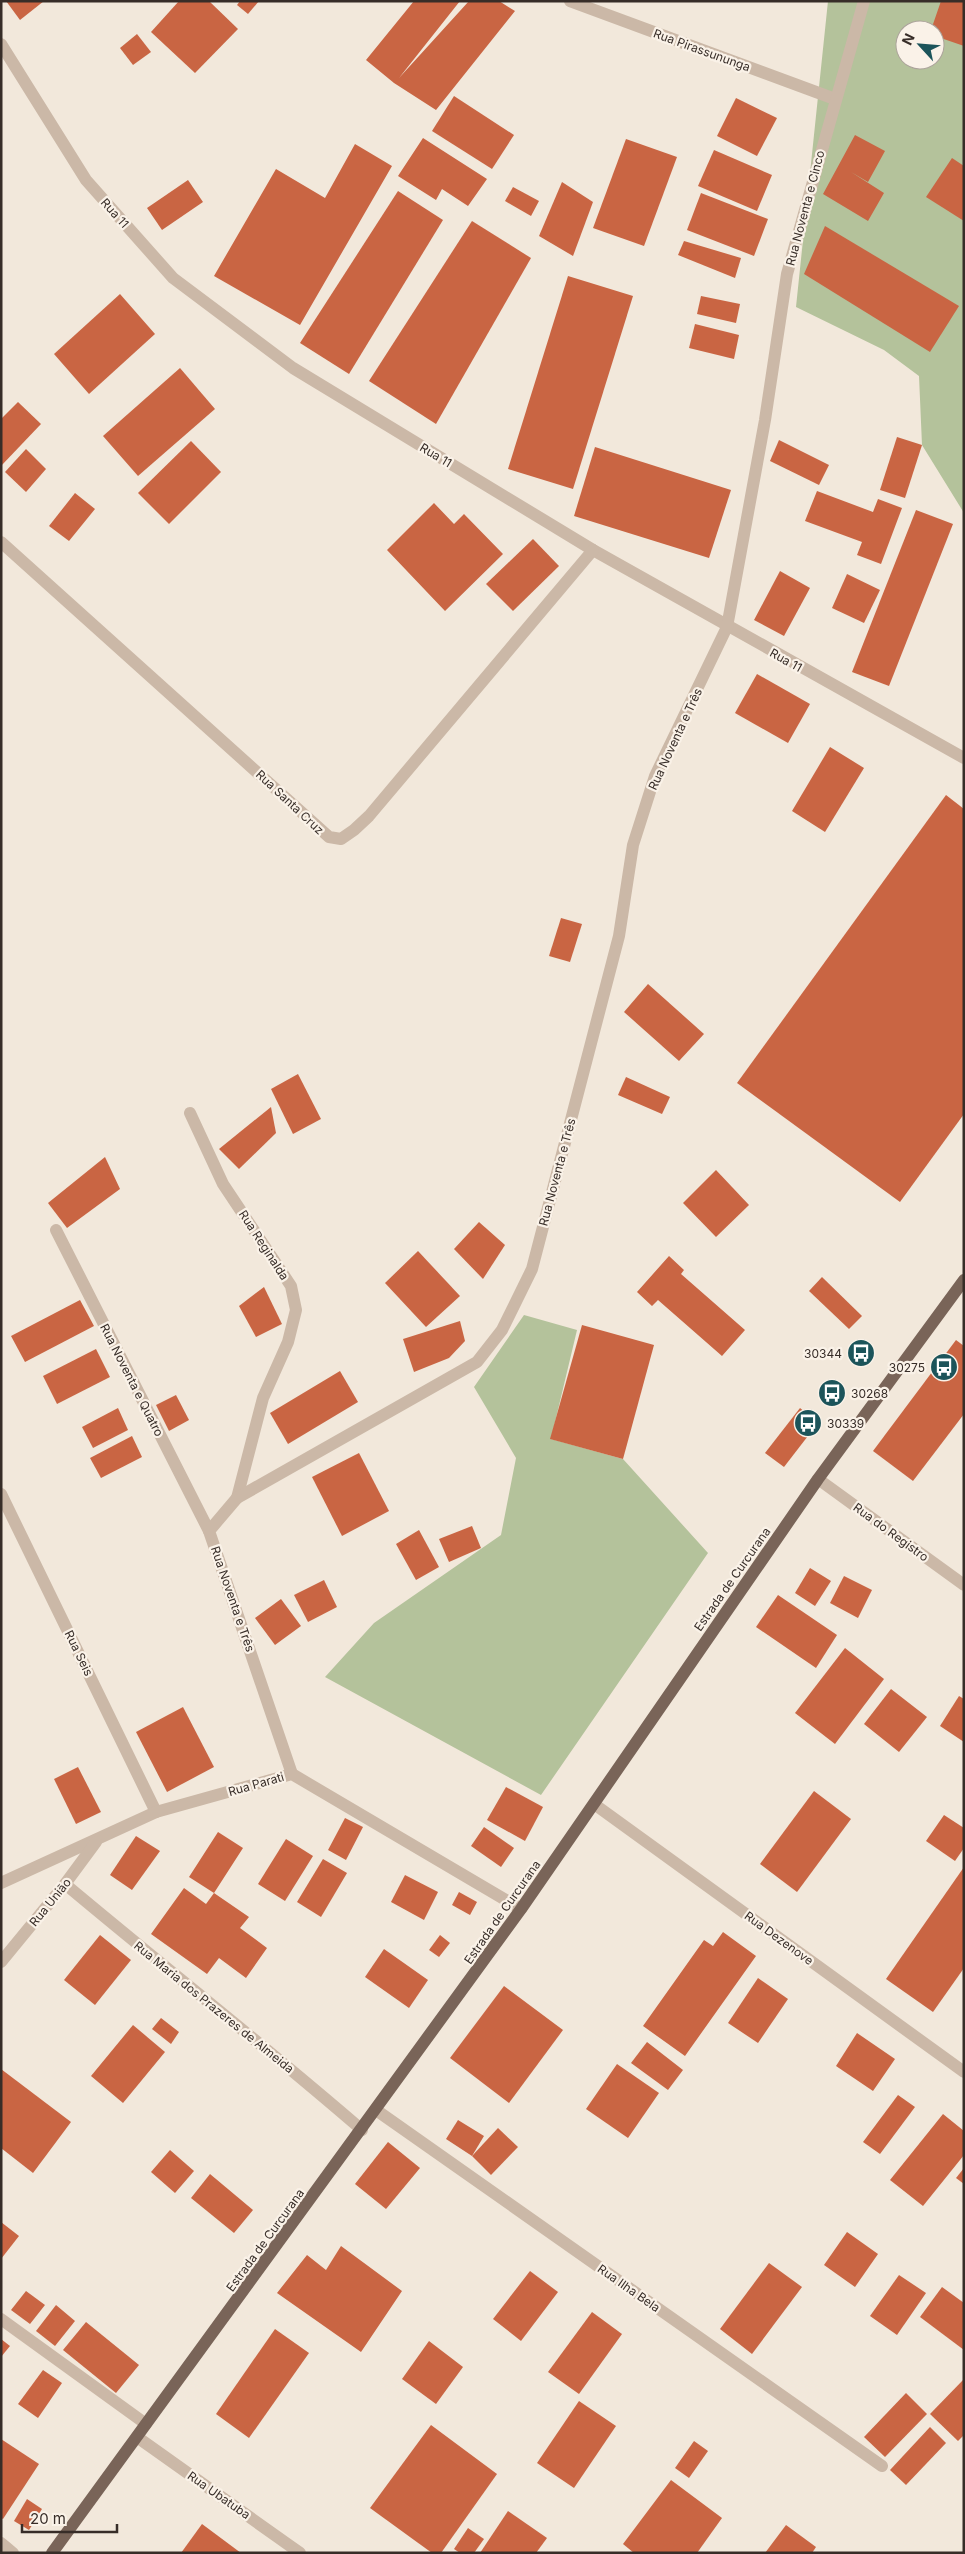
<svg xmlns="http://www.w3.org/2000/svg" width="965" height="2554" font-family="Inter,sans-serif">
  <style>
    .green { fill: #b4c29b; fill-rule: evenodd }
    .building { fill: #c96543 }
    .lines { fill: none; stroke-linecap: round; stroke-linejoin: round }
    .minor { stroke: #cbb8a7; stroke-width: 12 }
    .tertiary { stroke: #cbb8a7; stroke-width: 12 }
    .primary { stroke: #796458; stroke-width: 12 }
    .labels { text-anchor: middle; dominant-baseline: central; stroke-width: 4.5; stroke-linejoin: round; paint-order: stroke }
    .street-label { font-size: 12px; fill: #372d28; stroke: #faf2e8 }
    .poi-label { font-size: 12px; fill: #372d28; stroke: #faf2e8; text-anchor: end }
  </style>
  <rect width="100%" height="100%" fill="#f2e8db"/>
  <!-- green -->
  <g class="green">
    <path d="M828 1H964V513L922 445 919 376 884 350 796 307ZM905 30H935V60H905Z"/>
    <polygon points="524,1315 577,1330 551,1439 623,1459 708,1553 541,1795 325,1677 374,1623 501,1535 516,1458 474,1387"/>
  </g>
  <!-- building -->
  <g class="building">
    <polygon points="6,1 44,1 20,20"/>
    <polygon points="179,1 209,1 238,29 195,73 151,32"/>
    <polygon points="240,1 259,1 248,14 237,5"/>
    <polygon points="414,1 460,1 399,78 469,1 499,1 515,11 436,110 394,83 366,60"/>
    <polygon points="941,1 964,1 964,46 935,36 935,30 931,30"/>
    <polygon points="137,34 151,52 133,65 120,48"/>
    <polygon points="454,96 514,135 492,169 432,131"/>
    <polygon points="736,98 777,118 757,156 717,136"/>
    <polygon points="855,135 885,151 868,182 851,172 884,193 868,221 823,194"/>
    <polygon points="423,138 487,179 468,206 442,189 436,200 398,176"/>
    <polygon points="626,139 677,157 644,246 593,228"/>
    <polygon points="355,144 392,166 300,325 214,276 276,169 325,198"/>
    <polygon points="714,150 772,175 757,211 698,186"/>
    <polygon points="952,158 964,166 964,221 926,197"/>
    <polygon points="188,180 203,202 162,230 147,208"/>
    <polygon points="562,182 593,202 573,256 539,236"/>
    <polygon points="513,187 539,201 531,216 505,201"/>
    <polygon points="398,191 443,220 349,374 300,343"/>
    <polygon points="701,193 768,219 754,256 687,230"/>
    <polygon points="472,221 531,258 436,424 369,381"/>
    <polygon points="825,226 959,306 930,352 804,274"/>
    <polygon points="684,241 741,258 735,278 678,255"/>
    <polygon points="568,276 633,296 573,489 508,469"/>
    <polygon points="120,294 155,334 89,394 54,354"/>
    <polygon points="701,296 740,304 736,323 697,314"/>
    <polygon points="695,324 739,335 734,359 689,348"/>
    <polygon points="180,368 215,409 138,476 103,436"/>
    <polygon points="18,402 41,424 1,466 1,419"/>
    <polygon points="897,437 922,445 905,498 880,490"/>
    <polygon points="779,440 829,465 819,485 770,461"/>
    <polygon points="191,441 221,472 169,524 138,493"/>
    <polygon points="595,447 731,490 709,558 574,516"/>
    <polygon points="26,449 46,469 26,492 5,472"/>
    <polygon points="817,491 873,512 878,499 902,508 881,564 857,555 862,542 805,521"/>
    <polygon points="75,493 95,509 69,541 49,526"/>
    <polygon points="434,503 454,524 464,514 503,554 445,611 387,550"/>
    <polygon points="916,510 953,524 889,686 852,672"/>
    <polygon points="533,539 559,566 513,611 486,584"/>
    <polygon points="780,571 810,588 784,636 754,620"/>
    <polygon points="847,574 880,590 864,623 832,608"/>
    <polygon points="757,674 810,704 788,743 735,713"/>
    <polygon points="830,747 864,768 825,832 792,811"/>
    <polygon points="946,795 964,809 964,1114 900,1202 737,1083"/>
    <polygon points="561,918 582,924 570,962 549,956"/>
    <polygon points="648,984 704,1034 679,1061 624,1012"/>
    <polygon points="298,1074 321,1119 293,1134 271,1089"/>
    <polygon points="626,1077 670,1097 662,1114 618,1095"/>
    <polygon points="271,1107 276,1133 239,1169 219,1149"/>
    <polygon points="105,1157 120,1189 67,1228 48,1203"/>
    <polygon points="716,1170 749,1205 716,1237 683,1203"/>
    <polygon points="479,1222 505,1245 483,1279 454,1249"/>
    <polygon points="418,1251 460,1296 426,1327 385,1283"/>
    <polygon points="669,1256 684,1270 681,1274 745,1330 722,1356 658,1300 652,1306 637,1292"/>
    <polygon points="822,1277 862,1316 849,1329 809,1291"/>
    <polygon points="264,1287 282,1324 256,1337 239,1306"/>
    <polygon points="80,1300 94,1326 25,1362 11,1336"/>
    <polygon points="460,1321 465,1341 449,1358 414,1372 403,1339"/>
    <polygon points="582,1325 654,1345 623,1459 550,1439"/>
    <polygon points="956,1340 964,1346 964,1414 913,1481 873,1451"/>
    <polygon points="96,1349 110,1377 57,1404 43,1376"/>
    <polygon points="340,1371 358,1402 288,1444 270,1413"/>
    <polygon points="176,1395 189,1420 169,1431 156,1405"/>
    <polygon points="118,1408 128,1430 93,1448 82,1427"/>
    <polygon points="800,1408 818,1423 784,1467 765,1453"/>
    <polygon points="132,1436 142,1457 101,1478 90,1458"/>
    <polygon points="359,1453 389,1511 342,1536 312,1477"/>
    <polygon points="472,1526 481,1548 449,1562 439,1539"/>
    <polygon points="419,1530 439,1567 416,1580 396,1544"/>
    <polygon points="810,1568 831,1581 815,1606 795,1593"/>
    <polygon points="844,1576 872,1590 858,1618 830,1603"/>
    <polygon points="324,1580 337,1607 308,1622 294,1595"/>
    <polygon points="778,1595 837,1635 816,1668 756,1627"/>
    <polygon points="281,1599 301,1626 275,1645 255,1618"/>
    <polygon points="845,1648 884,1679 835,1744 795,1713"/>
    <polygon points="891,1689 927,1717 899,1752 864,1724"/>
    <polygon points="959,1696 964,1699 964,1742 940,1726"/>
    <polygon points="183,1707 214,1767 167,1792 136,1732"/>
    <polygon points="78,1767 101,1812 76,1824 54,1779"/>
    <polygon points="506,1787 543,1807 525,1841 487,1820"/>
    <polygon points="814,1791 851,1819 797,1892 760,1864"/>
    <polygon points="944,1815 964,1828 964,1848 955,1861 926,1841"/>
    <polygon points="345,1818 363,1827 346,1860 328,1850"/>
    <polygon points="484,1827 514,1848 501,1867 471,1846"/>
    <polygon points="218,1832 243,1848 214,1893 249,1917 240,1928 267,1948 246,1978 219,1958 207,1974 151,1934 184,1888 206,1904 214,1893 189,1877"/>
    <polygon points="136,1836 160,1851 132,1890 110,1875"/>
    <polygon points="286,1839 313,1856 285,1901 258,1884"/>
    <polygon points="323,1859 347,1873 321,1917 297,1902"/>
    <polygon points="964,1867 964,1968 933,2012 886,1979"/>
    <polygon points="405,1875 438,1892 424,1920 391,1902"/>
    <polygon points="459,1892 477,1902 470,1915 452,1905"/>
    <polygon points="723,1932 756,1956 685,2056 643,2026 704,1940 713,1946"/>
    <polygon points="100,1935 131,1960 95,2005 64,1980"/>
    <polygon points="440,1935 450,1943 439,1957 429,1950"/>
    <polygon points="384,1949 428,1980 409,2008 365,1977"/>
    <polygon points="758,1978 788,1999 758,2043 728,2023"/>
    <polygon points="504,1986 563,2030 509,2103 450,2058"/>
    <polygon points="161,2018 179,2032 171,2044 152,2029"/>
    <polygon points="133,2025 165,2052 123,2103 91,2076"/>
    <polygon points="857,2033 895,2059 873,2091 836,2066"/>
    <polygon points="647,2042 683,2070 668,2090 631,2063"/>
    <polygon points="617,2064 659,2093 628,2138 586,2109"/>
    <polygon points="1,2069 71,2122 33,2173 1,2148"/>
    <polygon points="898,2095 915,2107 880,2154 863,2142"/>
    <polygon points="943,2114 964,2131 964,2155 923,2206 890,2180"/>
    <polygon points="458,2120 484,2136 472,2156 446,2139"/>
    <polygon points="498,2128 518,2147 491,2175 472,2156"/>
    <polygon points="388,2142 420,2168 386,2209 355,2184"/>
    <polygon points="170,2150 194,2171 175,2193 151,2172"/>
    <polygon points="964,2168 964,2184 956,2178"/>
    <polygon points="210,2174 253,2210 234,2233 191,2198"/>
    <polygon points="1,2222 19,2236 1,2259"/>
    <polygon points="847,2232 878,2254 855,2287 824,2265"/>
    <polygon points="341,2246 402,2291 361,2352 277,2293 307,2255 326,2270"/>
    <polygon points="769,2263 802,2287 752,2354 720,2329"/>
    <polygon points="530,2271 558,2292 521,2341 493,2319"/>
    <polygon points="899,2275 926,2293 897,2335 870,2316"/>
    <polygon points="942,2287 964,2303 964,2350 920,2317"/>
    <polygon points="26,2291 45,2305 30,2324 11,2310"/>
    <polygon points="56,2305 75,2321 55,2346 36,2331"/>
    <polygon points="592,2312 622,2334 579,2394 548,2372"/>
    <polygon points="86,2322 139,2365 116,2393 63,2350"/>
    <polygon points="275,2329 309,2353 249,2438 216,2414"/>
    <polygon points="1,2339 10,2346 1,2357"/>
    <polygon points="429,2341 463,2367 436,2404 402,2379"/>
    <polygon points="43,2370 62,2383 38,2418 18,2404"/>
    <polygon points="964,2379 964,2435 958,2441 930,2414"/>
    <polygon points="906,2393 927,2414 885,2457 864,2437"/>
    <polygon points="579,2401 616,2426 574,2488 537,2463"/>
    <polygon points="431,2425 497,2474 441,2553 432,2553 370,2508"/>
    <polygon points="930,2427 946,2443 906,2485 890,2470"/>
    <polygon points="1,2439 39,2464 3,2519 1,2518"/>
    <polygon points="694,2441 708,2451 689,2478 675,2468"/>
    <polygon points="671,2480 722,2518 697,2553 634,2553 623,2544"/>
    <polygon points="27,2499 42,2509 29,2530 14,2521"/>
    <polygon points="508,2511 547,2538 536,2553 480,2553"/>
    <polygon points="202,2524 241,2553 181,2553"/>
    <polygon points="786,2525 816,2547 812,2553 765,2553"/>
    <polygon points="468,2528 484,2539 474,2553 460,2553 454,2549"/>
  </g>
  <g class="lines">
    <!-- minor -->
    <g class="minor">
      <polyline points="570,1 835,99"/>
      <polyline points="1,44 86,180 173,278 293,368 593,550 964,758"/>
      <polyline points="1,542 329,837 341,839 354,830 369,816 593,550"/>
      <polyline points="190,1113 223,1184 291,1286 296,1310 288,1342 263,1398 237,1498"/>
      <polyline points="56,1230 209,1531"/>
      <polyline points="1,1494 156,1812"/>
      <polyline points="292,1774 209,1531 237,1498 477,1362 502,1330 532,1269 619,936 633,845 655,776 727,627 765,420 787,274 864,1"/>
      <polyline points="594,1804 964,2072"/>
      <polyline points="1,1883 156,1812 292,1774 521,1909"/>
      <path d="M65 1884C164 1967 265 2046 362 2130"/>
      <polyline points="1,1962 65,1884 96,1842"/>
      <polyline points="376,2110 882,2466"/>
      <polyline points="1,2319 146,2424"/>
      <polyline points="137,2437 300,2553"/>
      <polyline points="1,2543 13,2553"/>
    </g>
    <!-- tertiary -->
    <polyline class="tertiary" points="818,1479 964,1585"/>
    <!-- primary -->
    <polyline class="primary" points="52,2553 521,1909 818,1479 964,1280"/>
  </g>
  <!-- icons -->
  <defs>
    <g id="bus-disc" transform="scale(1.4375)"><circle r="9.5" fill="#1c545a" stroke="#faf2e8"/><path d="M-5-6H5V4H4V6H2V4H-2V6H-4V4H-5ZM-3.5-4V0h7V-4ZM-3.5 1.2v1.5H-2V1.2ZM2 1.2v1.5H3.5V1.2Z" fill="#fff"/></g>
  </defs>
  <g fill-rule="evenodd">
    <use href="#bus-disc" x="861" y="1353"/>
    <use href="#bus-disc" x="944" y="1367"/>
    <use href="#bus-disc" x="832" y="1393"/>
    <use href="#bus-disc" x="808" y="1423"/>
  </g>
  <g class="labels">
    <!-- street labels -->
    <g class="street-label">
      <text transform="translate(702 50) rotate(20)">Rua Pirassununga</text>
      <text transform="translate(805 208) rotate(-75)">Rua Noventa e Cinco</text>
      <text transform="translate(115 213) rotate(48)">Rua 11</text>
      <text transform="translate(436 455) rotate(31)">Rua 11</text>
      <text transform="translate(786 660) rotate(29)">Rua 11</text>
      <text transform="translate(675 739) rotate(-65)">Rua Noventa e Três</text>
      <text transform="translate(290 802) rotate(43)">Rua Santa Cruz</text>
      <text transform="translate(557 1172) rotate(-75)">Rua Noventa e Três</text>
      <text transform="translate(264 1245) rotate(57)">Rua Reginalda</text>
      <text transform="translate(132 1380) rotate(63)">Rua Noventa e Quatro</text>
      <text transform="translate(891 1532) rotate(36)">Rua do Registro</text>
      <text transform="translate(732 1579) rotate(-55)">Estrada de Curcurana</text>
      <text transform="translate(233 1599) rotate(71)">Rua Noventa e Três</text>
      <text transform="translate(79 1653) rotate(64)">Rua Seis</text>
      <text transform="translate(256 1784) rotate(-16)">Rua Parati</text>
      <text transform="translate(50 1902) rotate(-51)">Rua União</text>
      <text transform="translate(502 1912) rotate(-55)">Estrada de Curcurana</text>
      <text transform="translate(779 1938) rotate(36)">Rua Dezenove</text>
      <text transform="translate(214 2007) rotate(39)">Rua Maria dos Prazeres de Almeida</text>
      <text transform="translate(265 2240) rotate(-54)">Estrada de Curcurana</text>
      <text transform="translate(629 2288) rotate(35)">Rua Ilha Bela</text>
      <text transform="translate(219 2495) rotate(35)">Rua Ubatuba</text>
    </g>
    <!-- poi labels -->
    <g class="poi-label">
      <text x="842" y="1353">30344</text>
      <text x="925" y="1367">30275</text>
      <text x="851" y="1393" text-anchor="start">30268</text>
      <text x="827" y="1423" text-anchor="start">30339</text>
    </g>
  </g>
  <!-- border -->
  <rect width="965" height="2554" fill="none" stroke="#372d28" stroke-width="5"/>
  <!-- north arrow -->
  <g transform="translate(920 45) rotate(296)"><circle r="24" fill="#faf2e8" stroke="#aca39b"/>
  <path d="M0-4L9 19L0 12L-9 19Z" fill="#1c545a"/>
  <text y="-8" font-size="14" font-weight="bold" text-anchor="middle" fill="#372d28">N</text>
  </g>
  <!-- scale -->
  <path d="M22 2524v8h95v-8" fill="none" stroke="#372d28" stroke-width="2.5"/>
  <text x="30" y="2524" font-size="15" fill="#372d28" stroke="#faf2e8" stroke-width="4" paint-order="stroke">20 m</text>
</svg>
